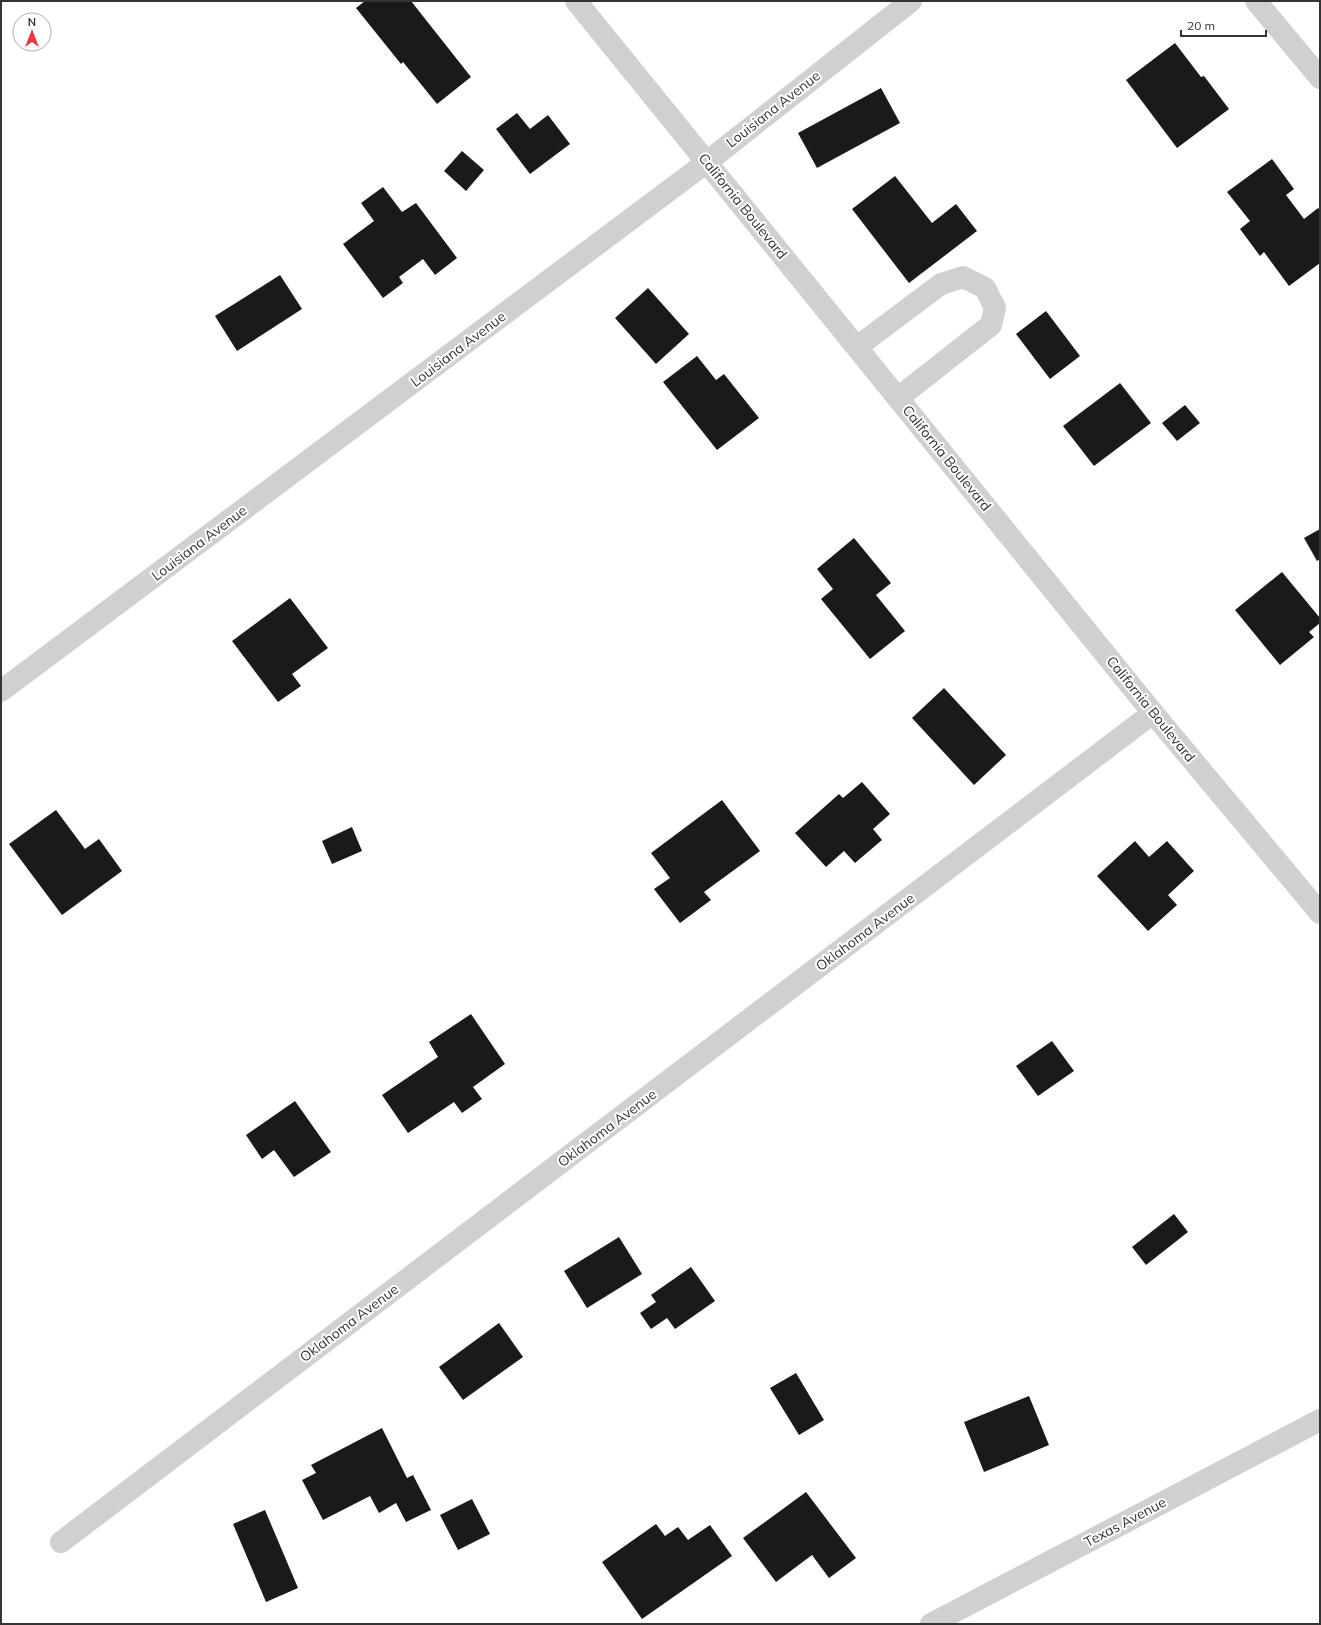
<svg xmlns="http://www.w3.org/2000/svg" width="1321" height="1625" font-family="Mulish,sans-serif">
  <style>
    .building { fill: #1a1a1a }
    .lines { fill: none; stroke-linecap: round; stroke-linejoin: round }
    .minor { stroke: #d0d0d0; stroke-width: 22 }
    .labels { text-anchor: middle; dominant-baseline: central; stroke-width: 4; stroke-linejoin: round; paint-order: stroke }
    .street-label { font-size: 14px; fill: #333; stroke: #fff }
  </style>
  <rect width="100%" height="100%" fill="#fff"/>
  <!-- building -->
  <g class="building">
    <polygon points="365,1 411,1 471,77 437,104 403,62 401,64 356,8"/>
    <polygon points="1175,43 1201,77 1204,76 1229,109 1177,148 1126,80"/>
    <polygon points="881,88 900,123 817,168 798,133"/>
    <polygon points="517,113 530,129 548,115 570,144 530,174 496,129"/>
    <polygon points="462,151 484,170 466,191 444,171"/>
    <polygon points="1272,159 1294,189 1286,195 1304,219 1318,208 1320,210 1320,263 1289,286 1264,252 1260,256 1240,229 1250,221 1227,192"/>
    <polygon points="895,176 932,223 956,204 977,231 909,283 852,209"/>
    <polygon points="383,187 402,212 416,203 457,258 435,275 423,259 399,277 403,283 383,298 343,244 374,221 361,203"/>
    <polygon points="280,275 302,309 237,351 215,316"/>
    <polygon points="648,288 689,334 656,364 615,318"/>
    <polygon points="1046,311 1080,356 1050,379 1016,334"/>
    <polygon points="697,356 716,380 724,374 759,418 717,450 663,382"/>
    <polygon points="1120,383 1151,423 1094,466 1063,426"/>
    <polygon points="1185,405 1200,423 1177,441 1162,423"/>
    <polygon points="1320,529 1320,559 1317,561 1304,538"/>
    <polygon points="854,538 891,583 876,595 905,631 870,659 821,599 833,589 817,569"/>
    <polygon points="1282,572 1320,618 1320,623 1309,632 1314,637 1280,665 1235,610"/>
    <polygon points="290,598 328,648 292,674 301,686 278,702 232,641"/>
    <polygon points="944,688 1006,755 974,785 912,718"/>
    <polygon points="862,782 890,814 873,829 882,840 855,863 844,851 826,867 795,833 839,794 843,798"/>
    <polygon points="722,800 760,851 704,892 711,900 680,923 654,889 670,878 651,853"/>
    <polygon points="56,810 85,849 99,839 122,871 62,915 9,844"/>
    <polygon points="352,827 362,851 332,864 322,841"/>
    <polygon points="1135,841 1149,857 1167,841 1194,871 1168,895 1177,905 1148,931 1097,876"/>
    <polygon points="471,1014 505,1064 473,1087 482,1099 462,1113 454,1102 408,1133 382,1095 438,1057 429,1042"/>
    <polygon points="1052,1041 1074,1071 1038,1096 1016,1066"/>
    <polygon points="295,1101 331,1152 294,1177 274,1150 262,1159 246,1135"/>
    <polygon points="1174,1214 1188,1232 1146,1265 1132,1247"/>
    <polygon points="619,1237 642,1274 587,1308 564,1271"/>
    <polygon points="691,1267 715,1301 675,1329 667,1318 651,1329 640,1313 656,1302 651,1295"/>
    <polygon points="499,1323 523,1357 463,1400 439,1367"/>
    <polygon points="796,1373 824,1420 799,1435 770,1388"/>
    <polygon points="1029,1396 1049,1445 984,1472 964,1422"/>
    <polygon points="382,1428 407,1478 413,1475 431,1510 406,1522 396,1503 379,1513 370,1496 323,1520 302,1480 316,1473 311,1465"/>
    <polygon points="806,1492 856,1558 829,1578 812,1555 776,1582 743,1538"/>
    <polygon points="472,1499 490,1534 458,1550 440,1515"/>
    <polygon points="265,1510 298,1588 266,1602 233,1524"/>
    <polygon points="656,1524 665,1536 678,1527 688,1540 710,1525 732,1556 642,1619 602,1562"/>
  </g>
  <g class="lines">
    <!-- minor -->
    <g class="minor">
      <polyline points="576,1 1153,713 1320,913"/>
      <polyline points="1256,1 1320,78"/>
      <polyline points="857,347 941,284 963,277 985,288 995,308 991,325 898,398"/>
      <polyline points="1,691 707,162 911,1"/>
      <polyline points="61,1542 1153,713"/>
      <polyline points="931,1624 1320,1420"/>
    </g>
  </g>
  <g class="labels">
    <!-- street labels -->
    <g class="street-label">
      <text transform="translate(773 109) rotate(-38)">Louisiana Avenue</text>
      <text transform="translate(743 206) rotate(51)">California Boulevard</text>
      <text transform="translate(458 349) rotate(-37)">Louisiana Avenue</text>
      <text transform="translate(947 458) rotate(51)">California Boulevard</text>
      <text transform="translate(199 543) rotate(-37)">Louisiana Avenue</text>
      <text transform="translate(1151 709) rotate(51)">California Boulevard</text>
      <text transform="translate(865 932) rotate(-37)">Oklahoma Avenue</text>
      <text transform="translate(607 1128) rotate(-37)">Oklahoma Avenue</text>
      <text transform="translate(349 1323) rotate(-37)">Oklahoma Avenue</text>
      <text transform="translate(1125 1522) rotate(-28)">Texas Avenue</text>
    </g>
  </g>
  <!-- border -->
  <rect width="1321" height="1625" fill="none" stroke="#333333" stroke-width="4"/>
  <!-- north arrow -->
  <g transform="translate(32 32)"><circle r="19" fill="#ffffff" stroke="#adadad"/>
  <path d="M0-3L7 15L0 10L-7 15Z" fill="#e63946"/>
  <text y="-6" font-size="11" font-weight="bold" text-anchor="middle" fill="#333333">N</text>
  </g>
  <!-- scale -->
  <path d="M1181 30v6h85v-6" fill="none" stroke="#333333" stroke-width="2"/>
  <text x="1187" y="30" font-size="12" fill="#333333" stroke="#ffffff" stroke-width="3" paint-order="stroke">20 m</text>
</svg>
